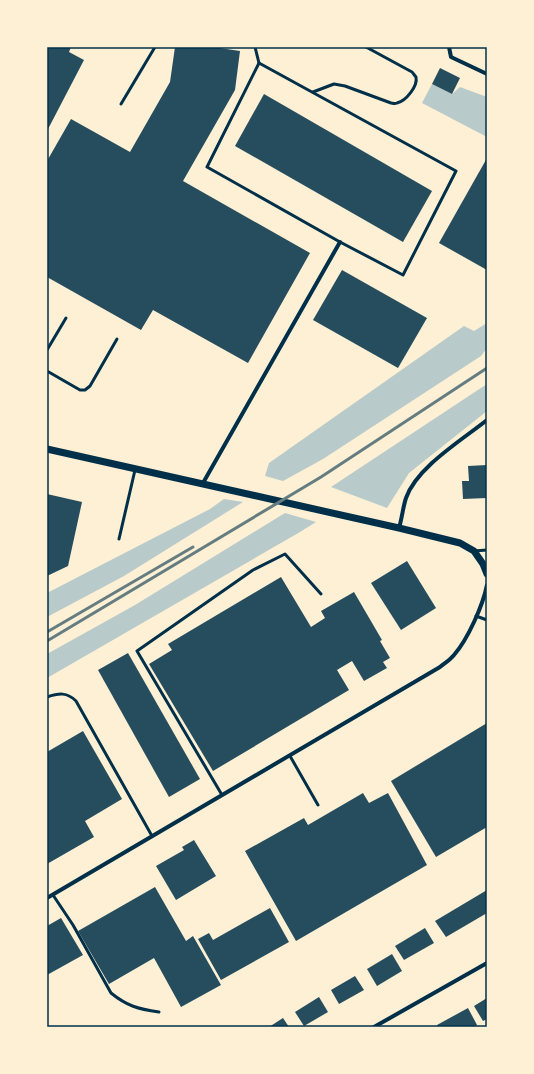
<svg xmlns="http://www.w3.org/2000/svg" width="534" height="1074" font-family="Poppins,sans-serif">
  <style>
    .green { fill: #b9caca }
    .building { fill: #264d5e }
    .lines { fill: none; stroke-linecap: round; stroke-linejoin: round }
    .service { stroke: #003049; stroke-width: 3 }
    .minor { stroke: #003049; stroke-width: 4 }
    .tertiary { stroke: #003049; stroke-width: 7 }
    .rail { stroke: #657d81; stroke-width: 3 }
    .neatline { fill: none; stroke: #003049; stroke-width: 1.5 }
  </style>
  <rect width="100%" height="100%" fill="#fdf0d5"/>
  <!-- green -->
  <g class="green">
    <polygon points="432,84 452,94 460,87 487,97 487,137 422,103"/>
    <polygon points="487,323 487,348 481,356 323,459 283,481 265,476 269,463 464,326 474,331"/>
    <polygon points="487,384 487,411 409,473 387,508 331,487"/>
    <polygon points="224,499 243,502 124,576 47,617 47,593 210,509"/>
    <polygon points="285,513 316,522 300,532 47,678 47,654 135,605"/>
  </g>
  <!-- building -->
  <g class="building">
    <polygon points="47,47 71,47 69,52 84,60 47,131"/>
    <polygon points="175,47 213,47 240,51 235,90 183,181 310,253 248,363 153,310 141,330 47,277 47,161 71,119 130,152 170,82"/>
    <polygon points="440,68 460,78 452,94 432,84"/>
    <polygon points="264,94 432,191 403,242 235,146"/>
    <polygon points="487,158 487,270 439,243"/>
    <polygon points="342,270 427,318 398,368 313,320"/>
    <polygon points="487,465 487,498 463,499 462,481 469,481 468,466"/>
    <polygon points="47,494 82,502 68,566 47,576"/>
    <polygon points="407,561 436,608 401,630 371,583"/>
    <polygon points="281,577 311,627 325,618 321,611 354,592 382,640 380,641 390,658 383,662 387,668 364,681 352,661 337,670 349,690 213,771 149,664 172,650 168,644"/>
    <polygon points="128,653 200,779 169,797 98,670"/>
    <polygon points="487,723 487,827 436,857 391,781"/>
    <polygon points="83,731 122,799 85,821 94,837 47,864 47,752"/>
    <polygon points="363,793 369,803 388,793 427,865 296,941 245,851 304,818 308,825"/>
    <polygon points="194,840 216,876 176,900 156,866 184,850 182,847"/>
    <polygon points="155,887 186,941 193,936 221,985 181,1007 154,958 109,984 78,931"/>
    <polygon points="487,890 487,913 446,937 435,921"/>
    <polygon points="270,908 289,942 221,980 198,939 209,933 213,940"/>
    <polygon points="61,918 83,955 47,975 47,926"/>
    <polygon points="425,928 434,943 404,960 395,946"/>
    <polygon points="392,954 402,971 377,986 367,969"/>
    <polygon points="355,976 364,990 339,1004 331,990"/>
    <polygon points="319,997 328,1012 304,1026 295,1012"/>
    <polygon points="487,998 487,1019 483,1021 474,1006"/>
    <polygon points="468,1008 477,1025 474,1027 438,1027 437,1025"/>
    <polygon points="283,1018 289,1027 269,1027"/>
  </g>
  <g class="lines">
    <!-- service -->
    <g class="service">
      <polyline points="255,47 259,63"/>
      <polygon points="259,63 456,171 403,275 340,242 207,167"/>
      <path d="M313 92 334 84 345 86 391 103C392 103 396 104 397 103 406 101 418 86 416 77 415 76 413 73 412 72L366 47"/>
      <polyline points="121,104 155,47"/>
      <polyline points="47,350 66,318"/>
      <polyline points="47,371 80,390 85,390 90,386 117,339"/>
      <polyline points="119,539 135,470"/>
      <polyline points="474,551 487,550"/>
      <polyline points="476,616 487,620"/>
      <path d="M47 697C59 693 67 692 76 701L152 836"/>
      <polyline points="290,756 318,805"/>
      <polyline points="222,795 137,651 253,570 285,554 321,594"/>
      <path d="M53 895 73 925 111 993C127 1006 138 1009 159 1012"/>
    </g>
    <!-- minor -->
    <g class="minor">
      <polyline points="449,47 451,57 487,74"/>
      <polyline points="203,483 340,242"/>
      <path d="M399 528C402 518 403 507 406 498 417 467 462 440 487 420"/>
      <path d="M47 898 440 667C445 663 450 660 454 655 468 639 483 605 487 585"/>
      <polyline points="374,1027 487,963"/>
    </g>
    <!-- tertiary -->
    <polyline class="tertiary" points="47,449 399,528 460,543 474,551 483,564 487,574"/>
    <!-- rail -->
    <g class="rail">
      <polyline points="47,632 193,547"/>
      <polyline points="47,641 321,477 487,368"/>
    </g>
  </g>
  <!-- border -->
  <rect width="534" height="1074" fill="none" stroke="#fdf0d5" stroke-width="96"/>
  <rect x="48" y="48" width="438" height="978" class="neatline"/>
</svg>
